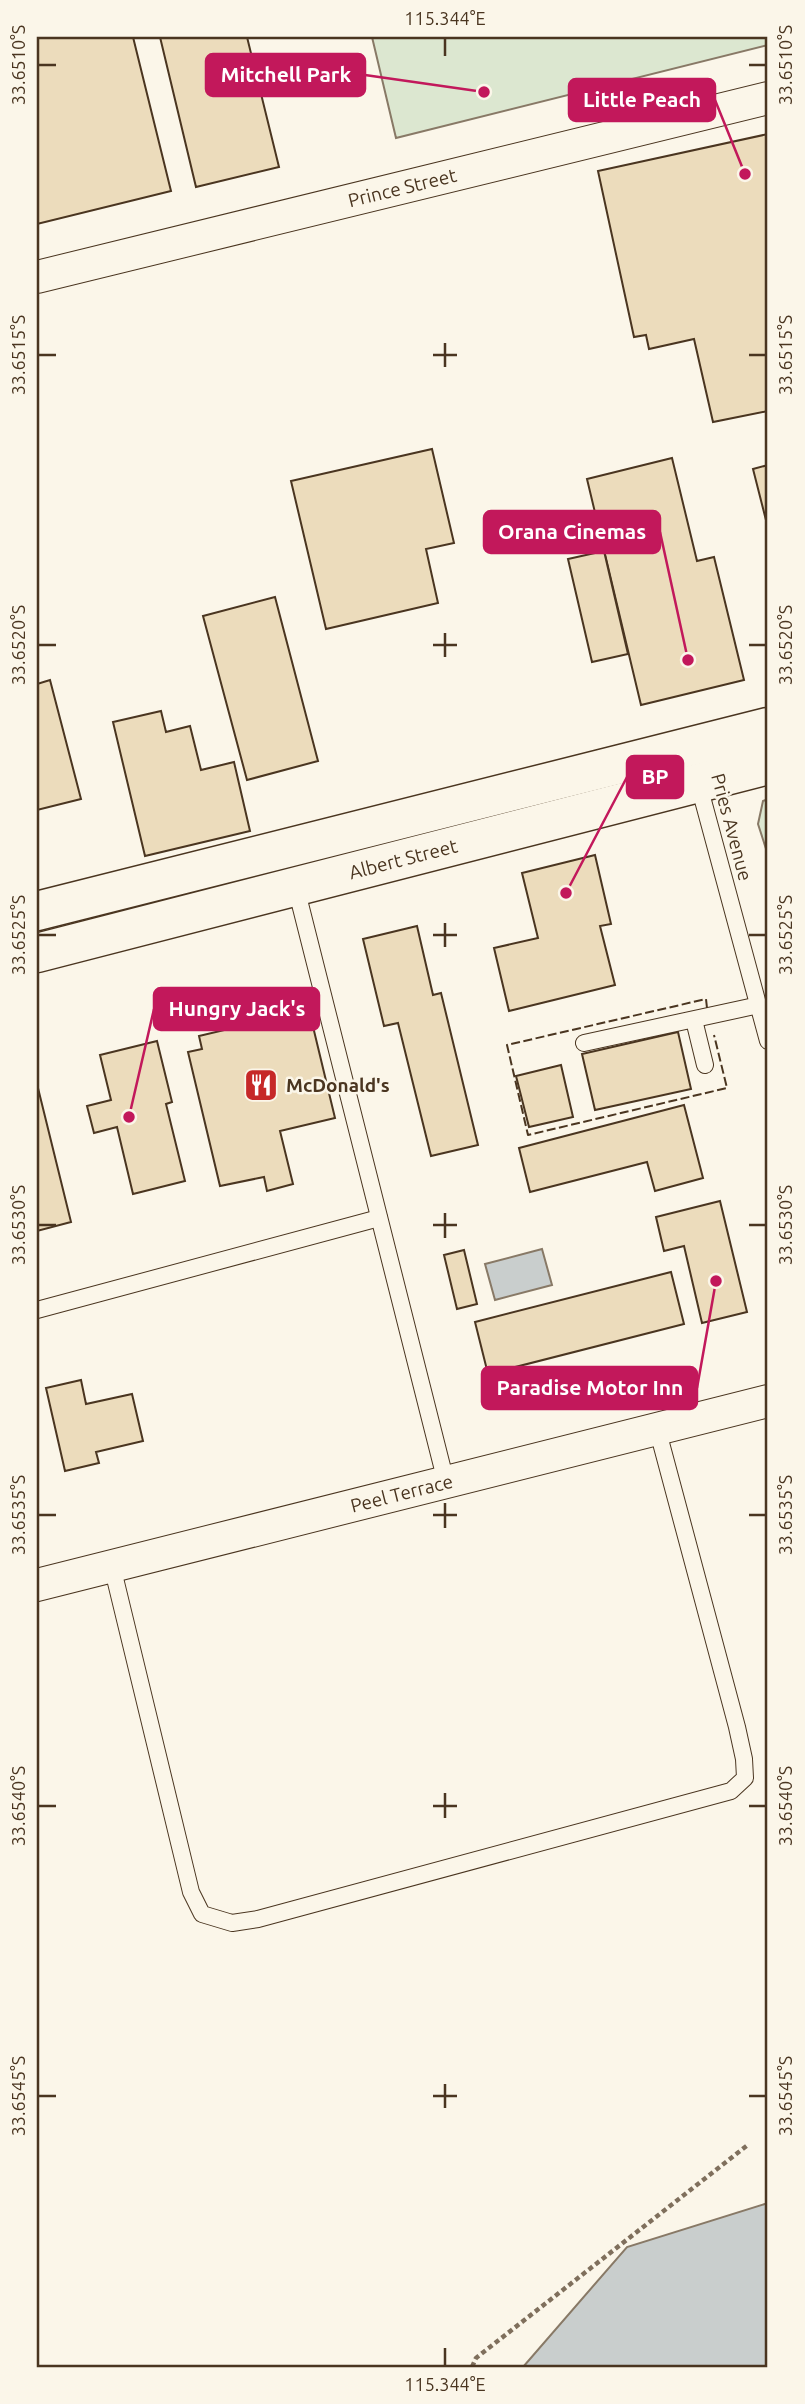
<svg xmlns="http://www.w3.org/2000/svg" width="805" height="2404" font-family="Ubuntu,sans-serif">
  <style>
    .green { fill: #dce7d0; stroke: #887966; stroke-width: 2 }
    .water { fill: #c9cecd; stroke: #887966; stroke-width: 2 }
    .building { fill: #ecdcbc; stroke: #4a3520; stroke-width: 2 }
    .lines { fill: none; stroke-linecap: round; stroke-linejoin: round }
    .lane-casing { stroke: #4a3520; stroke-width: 18 }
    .street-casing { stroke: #4a3520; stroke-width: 34 }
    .primary-casing { stroke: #4a3520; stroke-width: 41 }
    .path { stroke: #7f6f5c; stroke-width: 4.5; stroke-dasharray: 5 3.5; stroke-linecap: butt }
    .lane { stroke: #fbf6e9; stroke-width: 16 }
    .street { stroke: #fbf6e9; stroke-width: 32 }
    .primary { stroke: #fbf6e9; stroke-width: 38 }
    .fence { stroke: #4a3520; stroke-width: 2; stroke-dasharray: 9 3.5; stroke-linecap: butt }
    .ticks { fill: none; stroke: #4a3520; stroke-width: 2.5 }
    .labels { text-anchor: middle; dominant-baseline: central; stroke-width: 5; stroke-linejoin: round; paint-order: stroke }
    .street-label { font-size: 19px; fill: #4a3520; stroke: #fbf6e9 }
    .poi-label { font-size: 19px; font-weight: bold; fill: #4a3520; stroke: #fbf6e9; text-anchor: start }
    .leader { fill: none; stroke: #c2185b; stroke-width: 2.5 }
    .callout-dot { fill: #c2185b; stroke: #fbf6e9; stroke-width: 2.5 }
    .callout { fill: #c2185b; stroke: #c2185b; stroke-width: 2.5 }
    .callout-label { font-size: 21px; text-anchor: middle; font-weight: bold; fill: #fff }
    .neatline { fill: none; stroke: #4a3520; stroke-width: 2.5 }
    .ticks-label { font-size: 18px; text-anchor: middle; fill: #4a3520 }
  </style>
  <rect width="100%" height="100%" fill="#fbf6e9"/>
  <!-- green -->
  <g class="green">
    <polygon points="372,37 768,37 768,45 396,138"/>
    <polygon points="768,799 768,855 758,824 763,801"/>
  </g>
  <!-- water -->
  <g class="water">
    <polygon points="542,1249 552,1285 495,1300 485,1264"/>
    <polygon points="768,2203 768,2367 523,2367 627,2247"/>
  </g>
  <!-- building -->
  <g class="building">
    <polygon points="37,37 133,37 171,191 37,224"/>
    <polygon points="160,37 247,37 279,167 196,187"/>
    <polygon points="768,134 768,411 713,422 694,339 649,349 646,335 634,337 598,171"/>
    <polygon points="432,449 454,543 426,549 438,603 326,629 291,481"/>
    <polygon points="672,458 697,561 714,557 744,680 641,705 587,479"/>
    <polygon points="768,465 768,528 753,469"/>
    <polygon points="604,551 628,654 592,662 568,559"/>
    <polygon points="275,597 318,761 247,780 203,616"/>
    <polygon points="50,680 81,799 37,810 37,684"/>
    <polygon points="161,711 166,732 190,726 201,770 234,762 250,831 145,856 113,722"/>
    <polygon points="595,855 611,924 600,926 615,985 509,1011 494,948 538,938 522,873"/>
    <polygon points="417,926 433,995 441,993 478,1145 431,1156 398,1023 384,1026 363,939"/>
    <polygon points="309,1010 335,1118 280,1131 293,1184 267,1191 264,1177 220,1186 188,1052 202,1049 199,1036"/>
    <polygon points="678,1032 691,1089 595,1110 582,1054"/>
    <polygon points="157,1041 172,1102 166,1104 185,1181 133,1194 117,1127 94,1133 87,1106 111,1100 100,1055"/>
    <polygon points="561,1065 573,1117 529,1127 516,1076"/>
    <polygon points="37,1084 71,1222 37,1231"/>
    <polygon points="684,1105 703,1178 655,1191 647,1162 530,1192 519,1148"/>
    <polygon points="720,1201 747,1312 702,1323 684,1246 664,1251 656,1217"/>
    <polygon points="464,1250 477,1304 457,1309 444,1255"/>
    <polygon points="671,1272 684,1324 488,1374 475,1322"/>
    <polygon points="81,1380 86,1404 132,1394 143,1441 96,1452 99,1463 65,1471 46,1388"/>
  </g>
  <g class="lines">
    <!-- lane casing -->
    <g class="lane-casing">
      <g id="lane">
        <polyline points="698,782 768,1041"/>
        <polyline points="296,888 446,1482"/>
        <polyline points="694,1020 705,1065"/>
        <polyline points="584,1043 759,1005"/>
        <polyline points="37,1310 379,1218"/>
        <polyline points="112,1566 191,1892 202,1914 232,1923 258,1919 731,1791 745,1778 744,1759 737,1727 657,1428"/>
      </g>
    </g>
    <!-- street casing -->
    <g class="street-casing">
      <g id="street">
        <path id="s1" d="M37 277 768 98"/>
        <path id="s2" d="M37 1585 768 1401"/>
      </g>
    </g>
    <!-- primary casing -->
    <g class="primary-casing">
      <g id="primary">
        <polyline points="37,911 768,727"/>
        <path id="s3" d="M37 953 768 765"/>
      </g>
    </g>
    <!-- path -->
    <polyline class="path" points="472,2367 476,2358 749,2144"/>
    <!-- lane -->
    <use href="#lane" class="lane"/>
    <!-- street -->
    <use href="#street" class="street"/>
    <!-- primary -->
    <use href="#primary" class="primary"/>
    <!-- fence -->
    <polyline class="fence" points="707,1008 706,999 507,1045 528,1135 727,1088 714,1035"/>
  </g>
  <!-- ticks -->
  <path class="ticks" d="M445 38V56M38 65H56M749 65H766M445 343V367M38 355H56M433 355H457M749 355H766M445 633V657M38 645H56M433 645H457M749 645H766M445 923V947M38 935H56M433 935H457M749 935H766M445 1213V1238M38 1225H56M433 1225H457M749 1225H766M445 1503V1528M38 1515H56M433 1515H457M749 1515H766M445 1793V1818M38 1806H56M433 1806H457M749 1806H766M445 2084V2108M38 2096H56M433 2096H457M749 2096H766M445 2348V2366"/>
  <!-- icons -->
  <defs>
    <g id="restaurant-square" transform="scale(1.75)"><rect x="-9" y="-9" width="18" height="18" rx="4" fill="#c62828" stroke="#fbf6e9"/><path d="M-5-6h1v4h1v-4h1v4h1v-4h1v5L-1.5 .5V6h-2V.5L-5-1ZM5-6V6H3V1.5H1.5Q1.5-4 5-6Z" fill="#fff"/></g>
  </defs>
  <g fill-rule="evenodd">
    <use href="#restaurant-square" x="261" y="1085"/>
  </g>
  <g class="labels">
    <!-- street labels -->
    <g class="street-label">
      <text stroke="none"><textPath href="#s1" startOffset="376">Prince Street</textPath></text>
      <text transform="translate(732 827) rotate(75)">Pries Avenue</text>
      <text stroke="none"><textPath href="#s3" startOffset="378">Albert Street</textPath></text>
      <text stroke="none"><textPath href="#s2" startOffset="376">Peel Terrace</textPath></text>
    </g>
    <!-- poi labels -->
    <g class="poi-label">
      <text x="286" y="1085">McDonald's</text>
    </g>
  </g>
  <!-- callouts -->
  <path class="leader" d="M484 92L365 75M745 174L715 100M688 660L660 532M566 893L627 777M129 1117L154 1009M716 1281L697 1388"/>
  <g class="callout-dot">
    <circle cx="484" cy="92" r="7"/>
    <circle cx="745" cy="174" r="7"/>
    <circle cx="688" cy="660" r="7"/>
    <circle cx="566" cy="893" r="7"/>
    <circle cx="129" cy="1117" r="7"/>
    <circle cx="716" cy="1281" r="7"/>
  </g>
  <g class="callout">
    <rect x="206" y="54" width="159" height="42" rx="7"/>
    <rect x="569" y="79" width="146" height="42" rx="7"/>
    <rect x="484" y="511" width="176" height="42" rx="7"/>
    <rect x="627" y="756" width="56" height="42" rx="7"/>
    <rect x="154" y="988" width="165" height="42" rx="7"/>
    <rect x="482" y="1367" width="215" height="42" rx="7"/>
  </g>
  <g class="callout-label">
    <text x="286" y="82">Mitchell Park</text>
    <text x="642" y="107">Little Peach</text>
    <text x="572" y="539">Orana Cinemas</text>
    <text x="655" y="784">BP</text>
    <text x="237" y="1016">Hungry Jack's</text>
    <text x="590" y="1395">Paradise Motor Inn</text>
  </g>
  <!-- border -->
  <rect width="805" height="2404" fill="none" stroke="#fbf6e9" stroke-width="77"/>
  <rect x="38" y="38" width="728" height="2328" class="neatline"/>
  <g class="ticks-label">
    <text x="445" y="25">115.344°E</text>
    <text transform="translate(19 65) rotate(-90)" y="6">33.6510°S</text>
    <text transform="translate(786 65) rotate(-90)" y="6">33.6510°S</text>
    <text transform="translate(19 355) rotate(-90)" y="6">33.6515°S</text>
    <text transform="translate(786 355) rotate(-90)" y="6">33.6515°S</text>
    <text transform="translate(19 645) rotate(-90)" y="6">33.6520°S</text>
    <text transform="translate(786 645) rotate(-90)" y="6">33.6520°S</text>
    <text transform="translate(19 935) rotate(-90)" y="6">33.6525°S</text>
    <text transform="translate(786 935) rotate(-90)" y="6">33.6525°S</text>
    <text transform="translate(19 1225) rotate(-90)" y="6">33.6530°S</text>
    <text transform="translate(786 1225) rotate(-90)" y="6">33.6530°S</text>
    <text transform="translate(19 1515) rotate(-90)" y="6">33.6535°S</text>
    <text transform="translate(786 1515) rotate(-90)" y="6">33.6535°S</text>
    <text transform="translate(19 1806) rotate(-90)" y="6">33.6540°S</text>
    <text transform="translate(786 1806) rotate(-90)" y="6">33.6540°S</text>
    <text transform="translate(19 2096) rotate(-90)" y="6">33.6545°S</text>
    <text transform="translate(786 2096) rotate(-90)" y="6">33.6545°S</text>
    <text x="445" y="2391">115.344°E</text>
  </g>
</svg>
